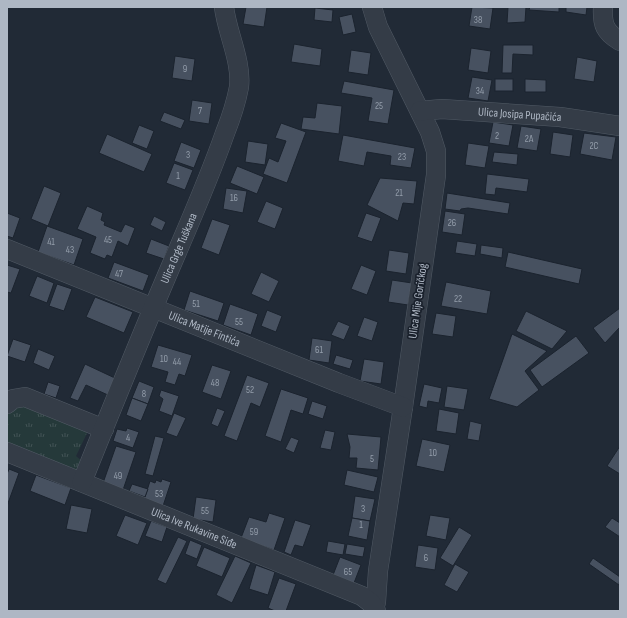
<svg xmlns="http://www.w3.org/2000/svg" width="627" height="618" font-family="'Sofia Sans Condensed',sans-serif">
  <style>
    .park { fill: url(#park-tufts) }
    .building { fill: #475160; stroke: #1b232e }
    .lines { fill: none; stroke-linecap: round; stroke-linejoin: round }
    .minor-casing { stroke: #515a65; stroke-width: 20 }
    .minor { stroke: #343c47; stroke-width: 19 }
    .labels { text-anchor: middle; dominant-baseline: central; stroke-width: 3.5; stroke-linejoin: round; paint-order: stroke }
    .number-label { font-size: 10px; fill: #949eab }
    .street-label { font-size: 12px; fill: #aeb7c4; stroke: #1a212c }
  </style>
  <defs>
    <pattern id="park-tufts" width="24" height="20" patternUnits="userSpaceOnUse"><rect width="24" height="20" fill="#25393a"/><path d="M3 7l-1-3M5 7V3M7 7l1-3M15 17l-1-3M17 17v-4M19 17l1-3" fill="none" stroke="#425355"/></pattern>
  </defs>
  <rect width="100%" height="100%" fill="#212a36"/>
  <!-- park -->
  <polygon class="park" points="22,405 89,429 76,456 84,463 77,472 7,445 7,416 8,413"/>
  <!-- building -->
  <g class="building">
    <polygon points="246,7 267,7 264,27 243,24"/>
    <polygon points="472,7 493,8 490,29 469,26"/>
    <polygon points="508,7 526,7 525,22 507,23"/>
    <polygon points="530,7 559,7 559,12 529,10"/>
    <polygon points="566,7 587,7 586,15 566,12"/>
    <polygon points="315,8 333,10 332,22 314,20"/>
    <polygon points="352,14 356,32 343,35 339,17"/>
    <polygon points="294,44 322,49 320,66 291,62"/>
    <polygon points="503,45 533,45 533,55 513,54 512,73 502,73"/>
    <polygon points="471,48 491,51 488,73 468,70"/>
    <polygon points="351,50 371,53 368,75 348,72"/>
    <polygon points="175,56 195,59 192,81 172,78"/>
    <polygon points="577,57 597,61 594,82 574,79"/>
    <polygon points="472,77 492,80 488,101 468,98"/>
    <rect x="495" y="79" width="18" height="12"/>
    <polygon points="525,79 546,80 546,92 525,92"/>
    <polygon points="344,81 394,90 388,124 368,121 372,98 341,93"/>
    <polygon points="192,100 212,103 209,124 189,121"/>
    <polygon points="317,103 342,106 339,134 301,129 303,117 315,118"/>
    <polygon points="164,112 185,120 181,129 160,121"/>
    <polygon points="493,122 513,125 509,146 489,143"/>
    <polygon points="281,123 306,132 287,183 263,174 269,158 278,162 286,141 275,138"/>
    <polygon points="139,125 154,131 147,149 132,143"/>
    <polygon points="521,126 541,129 537,151 517,148"/>
    <polygon points="553,132 573,135 570,157 550,154"/>
    <polygon points="584,133 616,137 612,160 580,154"/>
    <polygon points="107,134 152,154 144,172 99,153"/>
    <polygon points="343,135 415,148 411,168 390,165 391,156 367,152 364,166 338,161"/>
    <polygon points="248,141 268,144 265,165 245,162"/>
    <polygon points="181,142 201,150 194,168 174,161"/>
    <polygon points="468,143 489,146 485,168 465,165"/>
    <polygon points="494,152 518,154 517,165 492,162"/>
    <polygon points="174,163 193,170 185,190 166,183"/>
    <polygon points="237,166 264,177 257,194 230,183"/>
    <polygon points="487,174 529,179 527,192 496,188 495,195 485,194"/>
    <polygon points="380,178 417,181 414,204 403,203 398,221 367,205"/>
    <polygon points="44,186 61,193 48,226 31,219"/>
    <polygon points="226,188 247,191 243,213 223,209"/>
    <polygon points="447,193 510,203 508,214 468,208 461,209 460,211 445,209"/>
    <polygon points="266,201 283,208 275,229 257,222"/>
    <polygon points="87,206 103,213 101,220 105,222 104,225 121,232 125,224 135,228 128,246 118,241 112,257 107,255 105,259 90,253 96,237 77,229"/>
    <polygon points="445,211 465,214 462,235 442,232"/>
    <polygon points="7,213 20,218 13,238 7,236"/>
    <polygon points="366,213 381,218 372,242 357,237"/>
    <polygon points="154,216 166,222 162,231 150,225"/>
    <polygon points="212,219 230,225 219,255 201,248"/>
    <polygon points="47,226 83,239 74,265 38,252"/>
    <polygon points="151,239 169,246 164,259 146,253"/>
    <polygon points="457,241 477,244 475,256 455,253"/>
    <polygon points="481,245 503,248 502,258 480,254"/>
    <polygon points="389,250 409,253 406,274 386,271"/>
    <polygon points="508,252 582,269 579,284 505,267"/>
    <polygon points="114,262 149,275 143,291 108,278"/>
    <polygon points="7,265 20,269 11,293 7,292"/>
    <polygon points="361,265 376,271 367,295 351,289"/>
    <polygon points="261,272 279,281 269,302 251,294"/>
    <polygon points="37,276 54,283 47,303 29,296"/>
    <polygon points="392,280 412,283 408,305 388,302"/>
    <polygon points="446,282 491,291 487,314 441,306"/>
    <polygon points="57,284 72,289 64,311 49,306"/>
    <polygon points="190,291 224,303 218,321 184,310"/>
    <polygon points="95,297 133,312 124,333 86,317"/>
    <polygon points="230,304 258,314 251,335 223,325"/>
    <polygon points="620,308 620,327 605,343 593,328"/>
    <polygon points="267,310 282,316 276,332 261,326"/>
    <polygon points="526,311 567,331 552,349 516,331"/>
    <polygon points="436,313 456,316 453,337 432,334"/>
    <polygon points="364,317 378,322 372,341 357,336"/>
    <polygon points="338,321 350,326 344,340 331,335"/>
    <polygon points="512,334 547,351 525,371 539,390 517,407 489,399"/>
    <polygon points="576,336 589,353 542,387 530,370"/>
    <polygon points="312,338 332,341 329,363 309,360"/>
    <polygon points="13,339 31,345 25,362 7,356"/>
    <polygon points="158,345 192,355 185,376 179,374 175,385 165,382 168,372 151,367"/>
    <polygon points="38,349 55,356 49,370 33,363"/>
    <polygon points="336,355 353,360 350,369 333,364"/>
    <polygon points="364,359 384,362 381,384 360,381"/>
    <polygon points="85,364 117,379 110,396 86,385 78,401 70,398"/>
    <polygon points="212,365 231,371 221,399 202,392"/>
    <polygon points="247,375 269,383 260,407 251,403 237,441 224,436"/>
    <polygon points="139,381 154,387 148,404 132,398"/>
    <polygon points="48,382 60,386 56,398 44,394"/>
    <polygon points="424,384 442,388 439,403 428,401 427,408 419,406"/>
    <polygon points="447,386 468,389 464,410 444,407"/>
    <polygon points="281,389 308,398 303,414 291,410 281,442 265,436"/>
    <polygon points="161,390 179,396 172,416 159,411 163,399 159,396"/>
    <polygon points="132,398 148,404 141,421 126,415"/>
    <polygon points="312,401 327,406 323,419 308,414"/>
    <polygon points="217,408 225,411 218,427 211,424"/>
    <polygon points="439,409 459,413 456,434 436,431"/>
    <polygon points="174,413 186,418 177,437 166,433"/>
    <polygon points="470,421 482,424 479,441 467,439"/>
    <polygon points="127,428 139,432 133,448 113,441 117,429 126,431"/>
    <polygon points="325,430 335,432 331,450 320,448"/>
    <polygon points="347,434 381,437 378,470 356,468 357,458 349,458 350,447"/>
    <polygon points="155,436 164,438 153,476 145,474"/>
    <polygon points="291,437 299,440 294,453 285,449"/>
    <polygon points="422,439 450,445 444,472 416,466"/>
    <polygon points="116,446 136,452 123,490 103,483"/>
    <polygon points="620,446 620,474 607,466"/>
    <polygon points="9,469 19,473 7,506 7,474"/>
    <polygon points="347,470 378,477 374,492 344,485"/>
    <polygon points="36,475 71,488 65,505 30,491"/>
    <polygon points="162,479 171,482 163,506 144,500 150,481 155,483 156,480 161,482"/>
    <polygon points="132,484 148,489 145,497 129,491"/>
    <polygon points="355,496 375,499 370,521 352,518"/>
    <polygon points="196,497 216,500 213,522 193,519"/>
    <polygon points="71,505 92,509 87,533 66,529"/>
    <polygon points="269,513 285,518 274,550 241,538 249,517 266,522"/>
    <polygon points="125,515 147,523 138,545 116,536"/>
    <polygon points="430,515 450,518 446,540 426,536"/>
    <polygon points="352,518 370,521 367,540 348,536"/>
    <polygon points="612,518 620,523 620,537 605,527"/>
    <polygon points="295,520 311,525 303,547 295,545 291,555 284,552"/>
    <polygon points="151,521 167,527 162,542 145,536"/>
    <polygon points="459,527 472,535 453,566 440,558"/>
    <polygon points="178,537 187,541 166,584 157,580"/>
    <polygon points="190,540 202,545 197,559 185,554"/>
    <polygon points="328,541 345,544 343,555 326,552"/>
    <polygon points="347,544 365,547 363,557 345,554"/>
    <polygon points="418,545 438,548 435,570 415,567"/>
    <polygon points="204,547 230,558 222,577 196,566"/>
    <polygon points="235,556 251,563 232,603 216,595"/>
    <polygon points="340,557 361,565 354,583 333,575"/>
    <polygon points="593,558 620,577 619,585 589,564"/>
    <polygon points="455,564 469,572 457,592 444,585"/>
    <polygon points="256,565 275,572 268,595 249,589"/>
    <polygon points="279,578 296,584 286,611 275,611 268,608"/>
  </g>
  <g class="lines">
    <!-- minor casing -->
    <g class="minor-casing">
      <g id="minor">
        <polyline points="372,7 378,27 430,132 436,151 436,175 403,407 378,571 376,602 374,608"/>
        <path d="M603 7C602 25 605 32 620 41"/>
        <path id="s1" d="M420 111 442 109 560 117 620 126"/>
        <path id="s2" d="M7 249 339 383 403 407"/>
        <polyline points="7,404 13,399 25,397 104,429"/>
        <path id="s3" d="M7 452 362 596 371 603 376 611"/>
        <path id="s4" d="M82 482C112 408 142 333 174 259 192 217 210 176 225 133 231 118 236 103 239 87 242 61 227 33 224 7"/>
      </g>
    </g>
    <!-- minor -->
    <use href="#minor" class="minor"/>
  </g>
  <g class="labels">
    <!-- number labels -->
    <g class="number-label">
      <text x="478" y="20">38</text>
      <text x="185" y="69">9</text>
      <text x="480" y="91">34</text>
      <text x="379" y="106">25</text>
      <text x="200" y="111">7</text>
      <text x="497" y="136">2</text>
      <text x="529" y="139">2A</text>
      <text x="594" y="146">2C</text>
      <text x="188" y="155">3</text>
      <text x="402" y="157">23</text>
      <text x="178" y="176">1</text>
      <text x="399" y="193">21</text>
      <text x="234" y="198">16</text>
      <text x="452" y="223">26</text>
      <text x="108" y="240">45</text>
      <text x="51" y="242">41</text>
      <text x="70" y="250">43</text>
      <text x="119" y="274">47</text>
      <text x="458" y="299">22</text>
      <text x="196" y="304">51</text>
      <text x="239" y="322">55</text>
      <text x="319" y="350">61</text>
      <text x="164" y="359">10</text>
      <text x="177" y="362">44</text>
      <text x="215" y="383">48</text>
      <text x="250" y="390">52</text>
      <text x="144" y="394">8</text>
      <text x="128" y="438">4</text>
      <text x="433" y="453">10</text>
      <text x="372" y="459">5</text>
      <text x="118" y="476">49</text>
      <text x="159" y="494">53</text>
      <text x="363" y="509">3</text>
      <text x="205" y="511">55</text>
      <text x="361" y="525">1</text>
      <text x="254" y="532">59</text>
      <text x="426" y="558">6</text>
      <text x="348" y="572">65</text>
    </g>
    <!-- street labels -->
    <g class="street-label">
      <text stroke="none"><textPath href="#s1" startOffset="100">Ulica Josipa Pupačića</textPath></text>
      <text stroke="none"><textPath href="#s4" startOffset="253">Ulica Grge Tuškana</textPath></text>
      <text transform="translate(418 301) rotate(-82)">Ulica Mije Goričkog</text>
      <text stroke="none"><textPath href="#s2" startOffset="213">Ulica Matije Fintića</textPath></text>
      <text stroke="none"><textPath href="#s3" startOffset="202">Ulica Ive Rukavine Siđe</textPath></text>
    </g>
  </g>
  <!-- border -->
  <rect width="627" height="618" fill="none" stroke="#aeb7c4" stroke-width="16"/>
</svg>
